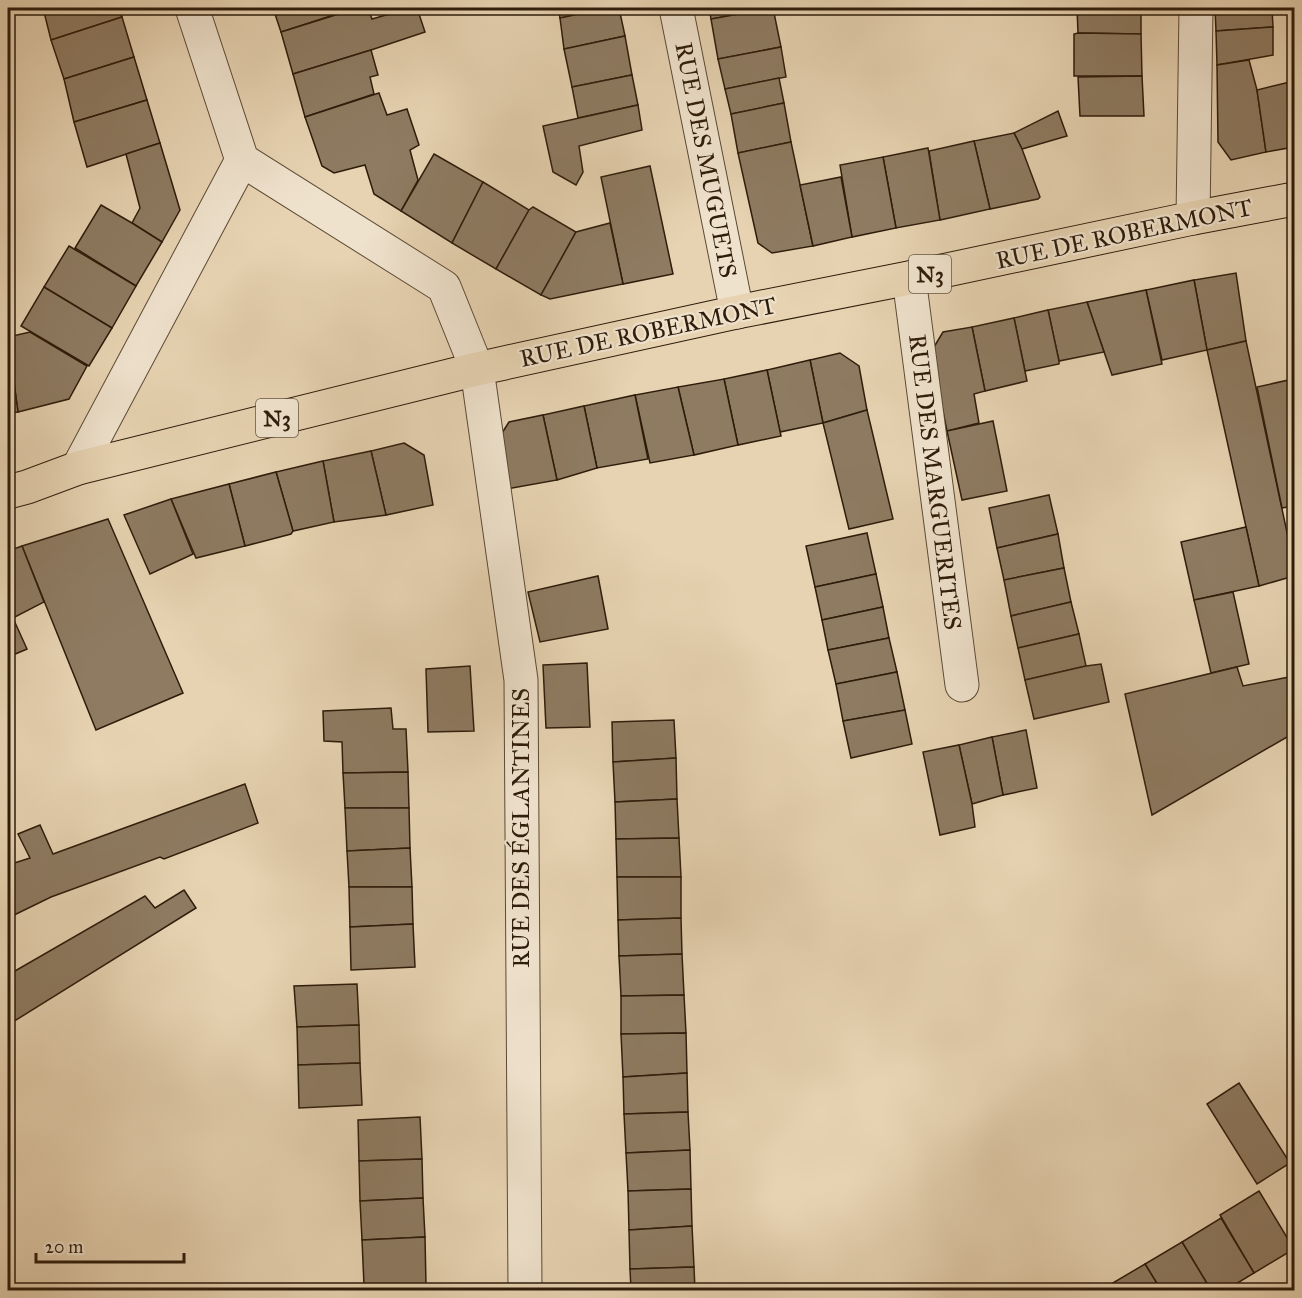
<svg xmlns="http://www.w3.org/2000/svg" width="1302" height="1298" font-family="'IM FELL Great Primer',serif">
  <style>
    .building { fill: #8e7b62; stroke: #2e1c0b; stroke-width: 1.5 }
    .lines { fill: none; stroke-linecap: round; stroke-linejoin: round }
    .minor-casing { stroke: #5c4a35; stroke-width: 35 }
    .primary-casing { stroke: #2e1c0b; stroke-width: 35 }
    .minor { stroke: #efe2cd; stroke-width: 33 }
    .primary { stroke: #e7d3b2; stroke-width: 33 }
    .labels { text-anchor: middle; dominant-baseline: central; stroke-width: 4.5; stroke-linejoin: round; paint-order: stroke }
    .shield { fill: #efe2cd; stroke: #685745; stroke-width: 1.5 }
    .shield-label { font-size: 22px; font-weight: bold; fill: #2e1c0b }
    .street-label { font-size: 24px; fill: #2e1c0b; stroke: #efe2cd }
  </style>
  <rect width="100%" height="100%" fill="#e7d3b2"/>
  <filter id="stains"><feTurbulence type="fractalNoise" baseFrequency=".00333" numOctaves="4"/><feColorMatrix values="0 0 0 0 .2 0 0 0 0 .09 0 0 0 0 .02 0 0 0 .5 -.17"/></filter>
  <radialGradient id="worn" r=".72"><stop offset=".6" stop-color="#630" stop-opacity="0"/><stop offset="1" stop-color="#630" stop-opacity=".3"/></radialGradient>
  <!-- building -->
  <g class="building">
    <polygon points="43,8 119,8 122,17 51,40"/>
    <polygon points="273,8 345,8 346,11 281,32"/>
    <polygon points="358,8 368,8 372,19 410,8 417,8 425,32 371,50 293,74 281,32"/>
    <polygon points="558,8 607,8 560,18"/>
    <polygon points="607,8 619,8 625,36 564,49 560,18"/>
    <polygon points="709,8 771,8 711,19"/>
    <polygon points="773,8 781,47 718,59 711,19"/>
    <polygon points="1077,8 1141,8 1141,34 1078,33"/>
    <polygon points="1215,8 1272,8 1273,27 1216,31"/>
    <polygon points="122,17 134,57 64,79 51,40"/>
    <polygon points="1273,27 1273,55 1217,65 1216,31"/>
    <polygon points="1078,33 1141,34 1142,76 1074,76 1074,34"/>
    <polygon points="625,36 632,75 572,87 564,49"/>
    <polygon points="781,47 786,77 725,89 718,59"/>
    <polygon points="371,50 378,75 370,77 374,94 305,117 293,74"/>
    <polygon points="134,57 147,100 74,122 64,79"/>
    <polygon points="1249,60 1257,90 1266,152 1231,160 1218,142 1217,65"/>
    <polygon points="632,75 638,105 578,118 572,87"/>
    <polygon points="1142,76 1144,116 1080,116 1078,77"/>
    <polygon points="779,78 784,103 731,114 725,89"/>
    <polygon points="1294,81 1294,147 1266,152 1257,90"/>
    <polygon points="379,93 387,115 407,109 419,145 410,150 418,180 401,211 374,194 365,165 334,173 322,166 305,117"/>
    <polygon points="147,100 160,143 87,167 74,122"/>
    <polygon points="784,103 791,142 738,153 731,114"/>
    <polygon points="638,105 642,130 579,146 583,172 576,185 553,172 543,126"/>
    <polygon points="1058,111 1067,136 1022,149 1014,133"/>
    <polygon points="1014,133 1022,149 1040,197 1038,199 990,209 974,141"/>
    <polygon points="974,141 990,209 940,220 929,151"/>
    <polygon points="791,142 813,246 772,253 758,243 738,153"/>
    <polygon points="160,143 180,210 162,242 132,223 140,208 126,154"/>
    <polygon points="928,148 940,220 896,228 883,157"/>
    <polygon points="434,154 483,182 452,243 401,211"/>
    <polygon points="883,157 896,228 852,237 840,165"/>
    <polygon points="650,166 673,274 623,284 601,177"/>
    <polygon points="841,177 852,237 813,246 800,185"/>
    <polygon points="483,182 529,210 496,269 452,243"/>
    <polygon points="101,205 132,223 162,242 136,286 75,248"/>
    <polygon points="533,207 576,232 541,295 496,269 529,210"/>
    <polygon points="610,223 623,284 550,299 541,295 576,232"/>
    <polygon points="69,246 136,286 112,328 44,287"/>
    <polygon points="1236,273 1246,341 1207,350 1194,280"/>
    <polygon points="1194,280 1207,350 1162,360 1146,290"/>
    <polygon points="44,287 112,328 89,366 21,326"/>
    <polygon points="1146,290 1162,364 1112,375 1087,302"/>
    <polygon points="1087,302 1104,352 1059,361 1048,310"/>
    <polygon points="1048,310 1059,361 1059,364 1025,371 1014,318"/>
    <polygon points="1014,318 1027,381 985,391 972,327"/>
    <polygon points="972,327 985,391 974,394 979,423 947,431 931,352 943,332"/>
    <polygon points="30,332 87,366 69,399 18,412 8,337"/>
    <polygon points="8,341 18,412 8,414"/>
    <polygon points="1246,341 1294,565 1294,576 1259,586 1207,350"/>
    <polygon points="840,353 859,366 867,410 823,423 810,360"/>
    <polygon points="810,360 823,423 780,432 767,370"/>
    <polygon points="767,370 781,436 738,445 724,379"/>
    <polygon points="724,379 738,445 694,455 678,387"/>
    <polygon points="1293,379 1294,387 1294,506 1282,508 1257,387"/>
    <polygon points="678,387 694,455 650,463 635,395"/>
    <polygon points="635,395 648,459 597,468 584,406"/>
    <polygon points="584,406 597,468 557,480 543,415"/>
    <polygon points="867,410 893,519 849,529 823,423"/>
    <polygon points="543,415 557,480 507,489 497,441 509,422"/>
    <polygon points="993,421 1007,491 962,500 947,431"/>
    <polygon points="404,443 424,455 433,505 386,515 371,451"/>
    <polygon points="371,451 386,515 334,522 323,461"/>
    <polygon points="323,461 334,522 293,531 276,472"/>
    <polygon points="276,472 293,531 291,534 245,546 229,484"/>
    <polygon points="229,484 245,546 196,558 171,499"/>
    <polygon points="1049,495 1058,534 997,548 989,508"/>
    <polygon points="171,499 193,554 150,574 124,515"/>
    <polygon points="108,519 183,693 96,730 22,546"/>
    <polygon points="1246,527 1259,586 1194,600 1181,542"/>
    <polygon points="867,533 876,574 815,587 806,546"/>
    <polygon points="1058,534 1064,568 1004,580 997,548"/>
    <polygon points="22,546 44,602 13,618 8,607 8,551"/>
    <polygon points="1064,568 1071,602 1011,616 1004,580"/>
    <polygon points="876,574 883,607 822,620 815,587"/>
    <polygon points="598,576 608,629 540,642 528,592"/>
    <polygon points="1233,592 1249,664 1211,673 1194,600"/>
    <polygon points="1071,602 1079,634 1018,648 1011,616"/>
    <polygon points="8,607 27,649 8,657"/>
    <polygon points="883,607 889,638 828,650 822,620"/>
    <polygon points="1079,634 1086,666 1025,680 1018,648"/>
    <polygon points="889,638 897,672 836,684 828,650"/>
    <polygon points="587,663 590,727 546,728 543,665"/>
    <polygon points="1101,664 1109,702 1034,719 1025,680 1086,666"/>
    <polygon points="470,666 474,731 428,732 426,669"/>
    <polygon points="1237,667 1243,686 1294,676 1294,733 1152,815 1125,694"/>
    <polygon points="897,672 905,710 843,721 836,684"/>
    <polygon points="391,708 393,729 406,729 408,772 343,773 342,742 324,741 323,711"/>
    <polygon points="905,710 912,744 851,758 843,721"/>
    <polygon points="674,720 676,758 613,762 612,722"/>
    <polygon points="1026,730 1037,788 1003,795 992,737"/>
    <polygon points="992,737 1003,795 972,804 959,745"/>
    <polygon points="959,745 972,804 975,827 940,835 923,752"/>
    <polygon points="676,758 677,799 615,802 613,762"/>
    <polygon points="408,772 409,808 345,808 343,773"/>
    <polygon points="245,784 258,823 164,859 160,857 51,897 8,918 8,865 30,858 18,834 40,825 53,854"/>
    <polygon points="677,799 679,838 616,839 615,802"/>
    <polygon points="345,808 409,808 410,848 347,851"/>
    <polygon points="679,838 681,877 617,877 616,839"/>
    <polygon points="410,848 412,887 349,887 347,851"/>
    <polygon points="617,877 681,877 681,918 618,920"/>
    <polygon points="349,887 412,887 413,924 350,927"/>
    <polygon points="184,890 196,908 8,1025 8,975 145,896 155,908"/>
    <polygon points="681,918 682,954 619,956 618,920"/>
    <polygon points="413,924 415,967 351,970 350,927"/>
    <polygon points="682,954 684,995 621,996 619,956"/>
    <polygon points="357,984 359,1025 297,1027 294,986"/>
    <polygon points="684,995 686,1033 621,1034 621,996"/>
    <polygon points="359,1025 360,1063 298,1065 297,1027"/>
    <polygon points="686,1033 687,1073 623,1077 621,1034"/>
    <polygon points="360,1063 362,1105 299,1108 298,1065"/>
    <polygon points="687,1073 688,1112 624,1114 623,1077"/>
    <polygon points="1239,1083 1290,1163 1257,1184 1207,1104"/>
    <polygon points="688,1112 690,1150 626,1153 624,1114"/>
    <polygon points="420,1117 422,1159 359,1161 358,1120"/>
    <polygon points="690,1150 691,1189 628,1191 626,1153"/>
    <polygon points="422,1159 423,1198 360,1201 359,1161"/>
    <polygon points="691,1189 692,1226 629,1230 628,1191"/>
    <polygon points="1259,1191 1294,1249 1254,1273 1220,1215"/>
    <polygon points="423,1198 425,1237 362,1240 360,1201"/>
    <polygon points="1221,1218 1254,1273 1226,1290 1211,1290 1182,1242"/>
    <polygon points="692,1226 694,1267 630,1269 629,1230"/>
    <polygon points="425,1237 426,1285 364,1285 362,1240"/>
    <polygon points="1182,1242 1211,1290 1161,1290 1145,1264"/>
    <polygon points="1145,1264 1161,1290 1108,1290 1106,1287"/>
    <polygon points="694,1267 695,1290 631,1290 630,1269"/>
    <polygon points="364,1285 426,1285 427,1290 364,1290"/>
  </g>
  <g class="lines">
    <!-- minor casing -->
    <g class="minor-casing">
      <g id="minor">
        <polyline points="192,8 242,160 444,287 477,369 521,680 525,1290"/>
        <polyline points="676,8 737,312"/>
        <polyline points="1193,218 1196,8"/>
        <polyline points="909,278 962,685"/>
        <polyline points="78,468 242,160"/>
      </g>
    </g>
    <!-- primary casing -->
    <g class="primary-casing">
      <polyline id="primary" points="8,492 27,487 78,468 477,369 737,312 909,278 1193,218 1294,199"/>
    </g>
    <!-- minor -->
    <use href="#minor" class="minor"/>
    <!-- primary -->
    <use href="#primary" class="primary"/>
  </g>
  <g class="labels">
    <!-- shield labels -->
    <g class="shield">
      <rect x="909" y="255" width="42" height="38" rx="4.5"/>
      <rect x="256" y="399" width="42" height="38" rx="4.5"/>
    </g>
    <g class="shield-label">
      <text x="930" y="274">N3</text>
      <text x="277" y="418">N3</text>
    </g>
    <!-- street labels -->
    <g class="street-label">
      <text transform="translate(706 160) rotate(79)">RUE DES MUGUETS</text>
      <text transform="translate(1124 234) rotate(-12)">RUE DE ROBERMONT</text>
      <text transform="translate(648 332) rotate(-12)">RUE DE ROBERMONT</text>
      <text transform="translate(935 482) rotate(83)">RUE DES MARGUERITES</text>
      <text transform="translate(521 828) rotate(-90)">RUE DES ÉGLANTINES</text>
    </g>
  </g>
  <!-- margin -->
  <rect width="1302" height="1298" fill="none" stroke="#e7d3b2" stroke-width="30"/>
  <rect x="9" y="9" width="1284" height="1280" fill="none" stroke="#2e1c0b" stroke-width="3"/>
  <rect x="15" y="15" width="1272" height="1268" fill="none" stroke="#2e1c0b" stroke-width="1.5"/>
  <!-- scale -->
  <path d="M36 1253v9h148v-9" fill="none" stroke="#2e1c0b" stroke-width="3"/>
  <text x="45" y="1253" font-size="18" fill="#2e1c0b" stroke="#efe2cd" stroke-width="4.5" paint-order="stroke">20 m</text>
  <rect width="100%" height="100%" filter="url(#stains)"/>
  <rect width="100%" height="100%" fill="url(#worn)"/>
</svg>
